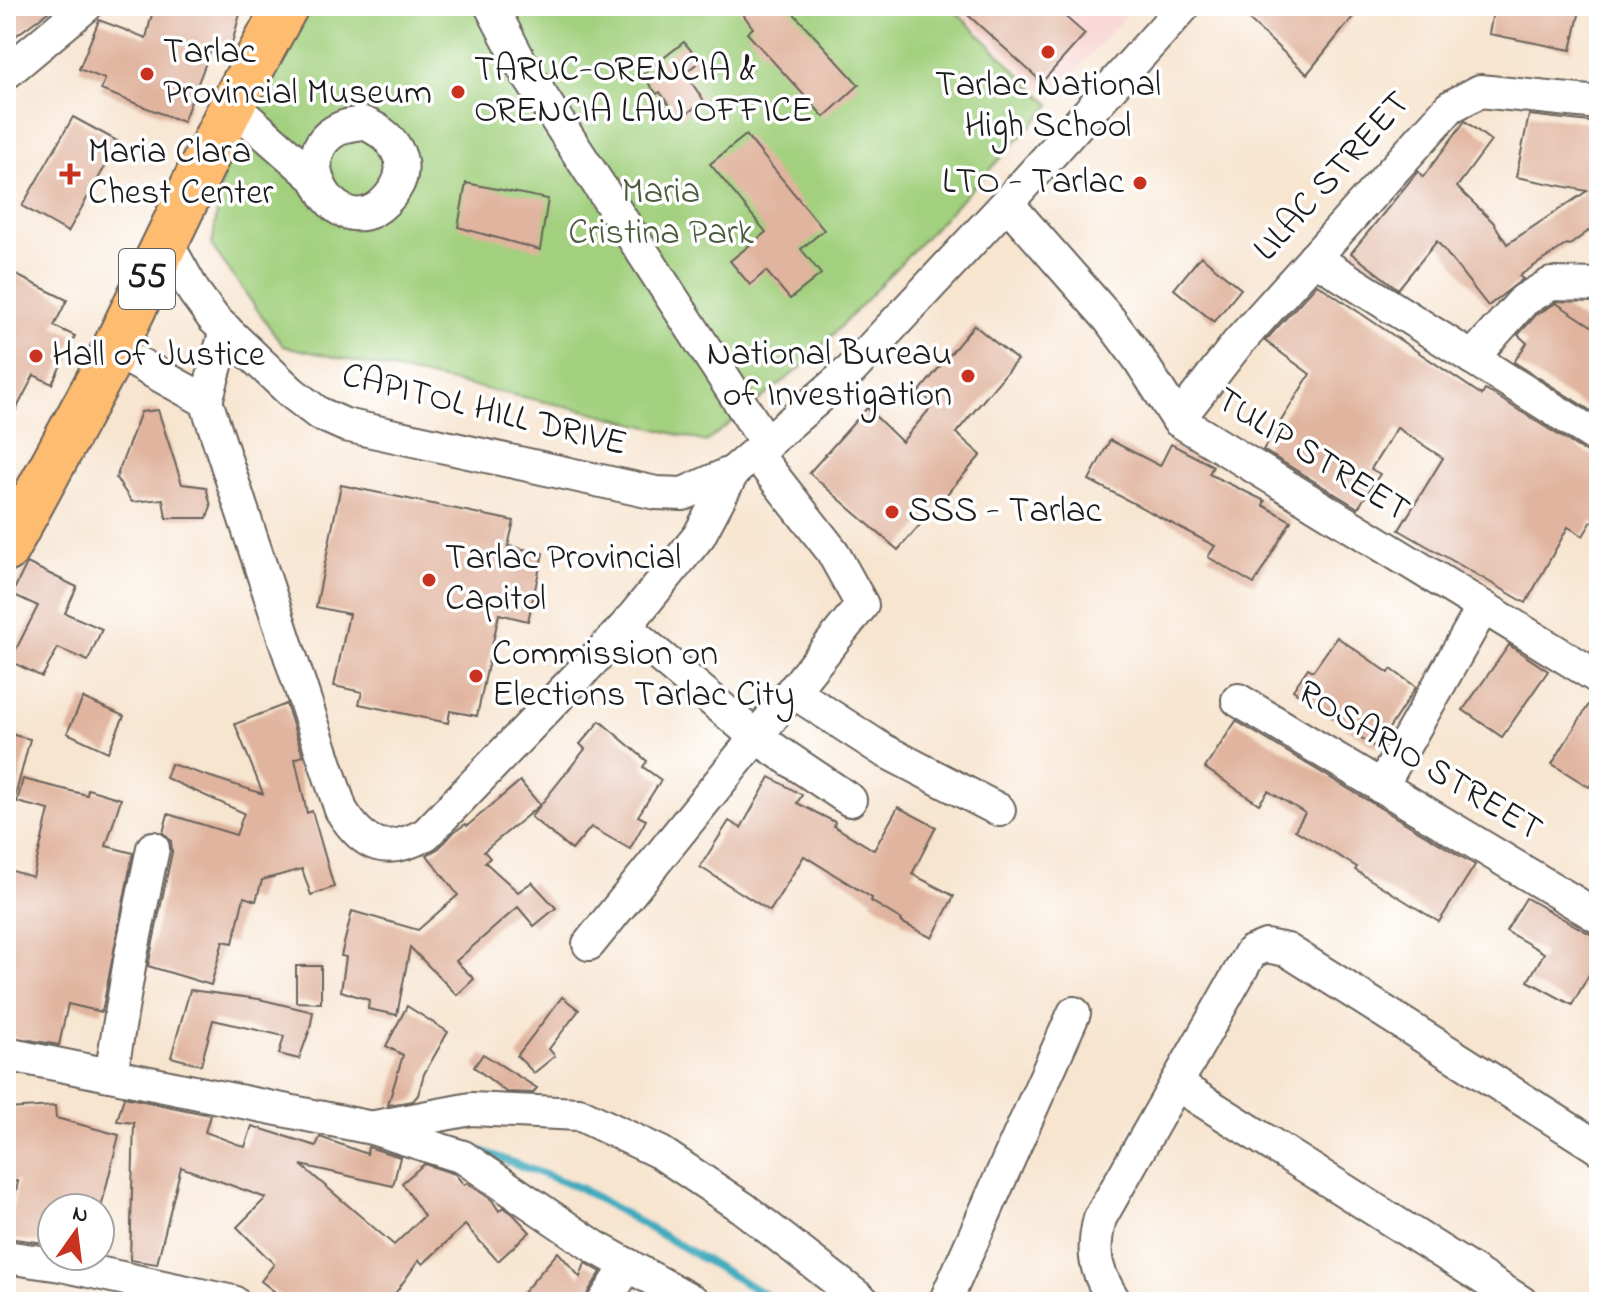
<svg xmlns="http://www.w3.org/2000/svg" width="1605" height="1308" font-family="'Indie Flower',sans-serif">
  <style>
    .built { fill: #f7d0ce }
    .green { fill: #a2d07e; stroke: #5f764d; stroke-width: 2 }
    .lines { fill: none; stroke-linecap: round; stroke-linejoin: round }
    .stream { stroke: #3fabbe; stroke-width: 8 }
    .building { fill: #e0b49e }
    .minor-casing { stroke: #69625b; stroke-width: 36 }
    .highway-casing { stroke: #69625b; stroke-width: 48 }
    .minor { stroke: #fff; stroke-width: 32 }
    .highway { stroke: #febc70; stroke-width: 44 }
    .poi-dot { fill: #c8321e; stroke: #fff; stroke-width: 3 }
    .labels { text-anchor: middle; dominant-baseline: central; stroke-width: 7; stroke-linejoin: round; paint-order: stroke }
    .shield { fill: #fff; stroke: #606060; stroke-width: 2 }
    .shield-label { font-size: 34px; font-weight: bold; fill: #1c1c1c }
    .poi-label { font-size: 36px; fill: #1c1c1c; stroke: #fff; text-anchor: start }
    .street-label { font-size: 36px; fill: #1c1c1c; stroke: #fff }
    .park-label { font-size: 36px; fill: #4b5b3e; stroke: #fff }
  </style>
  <rect width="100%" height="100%" fill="#fff"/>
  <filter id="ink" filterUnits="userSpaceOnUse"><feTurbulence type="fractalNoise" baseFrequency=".0125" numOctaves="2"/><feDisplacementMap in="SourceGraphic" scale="16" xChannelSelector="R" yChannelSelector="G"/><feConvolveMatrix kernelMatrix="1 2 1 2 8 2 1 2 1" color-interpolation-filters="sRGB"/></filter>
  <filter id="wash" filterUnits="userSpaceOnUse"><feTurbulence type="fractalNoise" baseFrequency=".006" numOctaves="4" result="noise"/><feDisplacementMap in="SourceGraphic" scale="32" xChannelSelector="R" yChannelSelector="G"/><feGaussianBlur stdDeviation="1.8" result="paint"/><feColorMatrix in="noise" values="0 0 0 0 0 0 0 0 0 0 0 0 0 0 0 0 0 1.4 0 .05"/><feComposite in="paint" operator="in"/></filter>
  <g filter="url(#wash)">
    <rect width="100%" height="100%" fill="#f7e5d0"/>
    <!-- built -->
    <polygon class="built" points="953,6 1134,6 1052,98"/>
    <!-- green -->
    <polygon class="green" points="307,6 950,6 1051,105 804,365 706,442 588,411 283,346 212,246 224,166"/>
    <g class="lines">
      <!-- stream -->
      <polyline class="stream" points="476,1149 580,1188 778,1302"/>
    </g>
    <g id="blocks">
      <!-- building -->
      <g class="building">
        <polygon points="12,6 56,6 6,43 6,12"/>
        <polygon points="154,6 242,6 230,51 212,47 183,122 101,90 105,79 79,69 99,20 146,38"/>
        <polygon points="737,6 787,6 859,85 824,117 747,33 753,28"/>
        <polygon points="958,6 1053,6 1085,34 1042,82"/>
        <polygon points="1234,6 1362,6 1307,74"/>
        <polygon points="1494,6 1581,6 1571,50 1489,34"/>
        <polygon points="684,42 700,61 685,73 704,101 679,119 660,92 657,94 642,75"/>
        <polygon points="1529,115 1599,123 1599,223 1570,245 1567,244 1519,276 1523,279 1488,306 1437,241 1398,289 1351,253 1418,171 1423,177 1465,121 1491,141 1457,187 1493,222 1507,244 1587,191 1516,177"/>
        <polygon points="73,117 119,142 68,232 22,206"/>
        <polygon points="746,135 824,230 801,249 821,274 790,299 766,271 750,285 730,261 766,232 710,164"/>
        <polygon points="466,183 548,199 540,250 458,227"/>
        <polygon points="1201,256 1241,289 1214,322 1174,289"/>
        <polygon points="6,270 67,300 54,326 75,336 52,384 34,375 6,429"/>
        <polygon points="1317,284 1482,395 1485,390 1493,394 1589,454 1599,457 1599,525 1592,521 1583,536 1568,527 1526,603 1399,530 1443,458 1397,428 1371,469 1380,474 1358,508 1263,450 1310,374 1265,341"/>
        <polygon points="1556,303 1599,331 1599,416 1514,362 1527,343 1518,335 1536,315"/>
        <polygon points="974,325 1017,360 956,433 981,455 898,550 809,473 867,408 902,442 934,404 919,392"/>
        <polygon points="158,410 182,484 206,487 211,506 207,518 166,518 163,499 132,502 116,478 141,412"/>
        <polygon points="1110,440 1160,466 1171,444 1213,466 1209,474 1265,501 1263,505 1291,521 1254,584 1208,557 1215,546 1089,480"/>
        <polygon points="341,485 514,521 508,546 543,553 528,621 499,614 477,716 450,711 448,723 359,704 362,692 334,686 349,614 316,607"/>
        <polygon points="27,563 77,587 65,613 102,629 88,661 58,648 42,677 10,661 38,606 12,594"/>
        <polygon points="1337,637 1389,673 1391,669 1416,687 1376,748 1293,690 1308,668 1313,671"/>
        <polygon points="1509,645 1548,671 1502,737 1463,710"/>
        <polygon points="1594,696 1599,697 1599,772 1589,787 1552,764"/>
        <polygon points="83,698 124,716 108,752 67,733"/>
        <polygon points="286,704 303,756 295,759 307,813 312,811 334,887 311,895 302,869 262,880 256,901 244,897 233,943 223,941 211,985 148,966 172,852 171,841 163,833 168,814 236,835 244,813 166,778 171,764 263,794 235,724"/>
        <polygon points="600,721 647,761 643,767 661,780 638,816 646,820 630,849 591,827 572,850 531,817 585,749 580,744"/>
        <polygon points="1236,721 1475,865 1439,922 1355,870 1357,867 1295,830 1305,813 1268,791 1259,804 1205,768"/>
        <polygon points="6,733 30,739 14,801 6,800"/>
        <polygon points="770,777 802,795 797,803 835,822 834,826 874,850 898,807 936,827 912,874 954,896 932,938 901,922 902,920 871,901 872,898 804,856 770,911 700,867 729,821 741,828"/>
        <polygon points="23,779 87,795 88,789 121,799 106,846 133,853 102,1012 68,1004 59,1045 6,1036 6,869 33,877 49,810 17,802"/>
        <polygon points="520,781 540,805 484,851 490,858 485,862 518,892 532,882 556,908 534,926 518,907 456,961 474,979 457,995 410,947 397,1015 368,1009 369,1000 341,991 346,957 341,956 352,911 418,930 458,895 427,855 439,848 455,831 466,824 467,826"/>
        <polygon points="1526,898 1599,939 1599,957 1572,1005 1528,981 1544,953 1506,931"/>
        <polygon points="296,966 321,966 321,1003 296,1002"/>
        <polygon points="190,990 259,999 313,1012 310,1029 299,1059 279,1054 284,1036 213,1020 201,1065 171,1057"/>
        <polygon points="562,997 579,1010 549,1049 555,1056 534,1073 517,1056"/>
        <polygon points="407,1006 448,1032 424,1074 418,1095 413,1101 388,1105 403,1055 386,1046"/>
        <polygon points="483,1054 537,1088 533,1093 506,1092 474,1067"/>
        <polygon points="124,1097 210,1115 205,1132 245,1147 252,1126 316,1146 320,1137 367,1154 368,1147 400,1157 393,1186 301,1165 394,1245 424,1216 402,1183 424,1164 455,1174 464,1185 467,1183 492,1200 499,1211 503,1207 513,1214 530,1232 498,1261 465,1225 423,1264 419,1260 389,1302 288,1302 261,1281 274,1264 237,1227 266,1198 181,1167 157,1264 130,1260 134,1123 117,1121"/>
        <polygon points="55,1106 56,1118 119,1135 101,1208 52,1208 52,1244 7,1238 18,1181 6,1182 6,1109"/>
        <polygon points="558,1252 580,1277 585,1263 601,1272 588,1292 585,1302 515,1302"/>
      </g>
    </g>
  </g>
  <g filter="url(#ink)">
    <use href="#blocks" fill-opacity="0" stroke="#69625b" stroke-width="2"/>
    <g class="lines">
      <!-- minor casing -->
      <g class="minor-casing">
        <g id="minor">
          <polyline points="491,6 525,71 767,444"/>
          <polyline points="6,73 86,6"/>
          <polyline points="232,105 316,179"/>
          <path d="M363 123C389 132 414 160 395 189 342 270 264 132 363 123Z"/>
          <polyline points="1007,203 1109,319 1139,359 1178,420 1599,678"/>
          <polyline points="165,240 194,292 214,319 292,393 318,413 345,425 656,493 683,494 733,472 851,370 1007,203 1184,6"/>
          <polyline points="1314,258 1599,438"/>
          <path d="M114 350 206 401 341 810C364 847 386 856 426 834L625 627 699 536 733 472"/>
          <polyline points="1472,358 1524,300 1551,284 1599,285"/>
          <polyline points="206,401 226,330"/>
          <polyline points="1178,420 1237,344 1450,107 1480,91 1599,103"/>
          <polyline points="756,454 832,551 862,605 756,737 850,800"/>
          <polyline points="792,691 883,750 999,810"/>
          <polyline points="1238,700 1599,917"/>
          <polyline points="1381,787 1482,609"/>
          <polyline points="589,944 756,737 625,627"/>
          <polyline points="6,1054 372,1128 463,1157 595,1247 694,1302"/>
          <polyline points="111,1075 131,955 153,848"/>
          <polyline points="1176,1084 1521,1302"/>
          <polyline points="375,1127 471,1109 579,1114 661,1153 743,1208 864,1302"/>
          <polyline points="6,1257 61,1265 233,1302"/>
          <polyline points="604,1302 628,1265"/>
          <polyline points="945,1302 1074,1013"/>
          <path d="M1115 1302C1095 1271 1091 1254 1100 1218L1251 952 1266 946 1287 950 1599 1148"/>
        </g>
      </g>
      <!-- highway casing -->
      <g class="highway-casing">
        <polyline id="highway" points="6,550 106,366 232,105 286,6"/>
      </g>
      <!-- minor -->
      <use href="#minor" class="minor"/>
      <!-- highway -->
      <use href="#highway" class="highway"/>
    </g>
  </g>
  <!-- markers -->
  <g class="poi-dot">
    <circle cx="1048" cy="52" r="8"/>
    <circle cx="147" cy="74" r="8"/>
    <circle cx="458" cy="92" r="8"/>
    <path d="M66 162h8v8h8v8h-8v8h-8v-8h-8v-8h8z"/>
    <circle cx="1140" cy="183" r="8"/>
    <circle cx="36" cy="356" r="8"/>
    <circle cx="968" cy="376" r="8"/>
    <circle cx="892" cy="512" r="8"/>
    <circle cx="429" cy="580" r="8"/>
    <circle cx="476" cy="676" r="8"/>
  </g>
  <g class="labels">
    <!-- shield labels -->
    <rect class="shield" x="119" y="249" width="56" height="60" rx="6"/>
    <g class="shield-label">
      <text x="147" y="279">55</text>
    </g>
    <!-- poi labels -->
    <g class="poi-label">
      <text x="163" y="53">Tarlac<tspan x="163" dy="41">Provincial Museum</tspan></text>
      <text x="474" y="71">TARUC-ORENCIA &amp;<tspan x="474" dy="41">ORENCIA LAW OFFICE</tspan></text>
      <text x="1048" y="86" text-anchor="middle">Tarlac National<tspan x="1048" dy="41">High School</tspan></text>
      <text x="88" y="153">Maria Clara<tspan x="88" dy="41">Chest Center</tspan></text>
      <text x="1124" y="183" text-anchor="end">LTO - Tarlac</text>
      <text x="952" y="355" text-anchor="end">National Bureau<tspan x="952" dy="41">of Investigation</tspan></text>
      <text x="52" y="356">Hall of Justice</text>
      <text x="908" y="512">SSS - Tarlac</text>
      <text x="445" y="559">Tarlac Provincial<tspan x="445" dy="41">Capitol</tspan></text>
      <text x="492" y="655">Commission on<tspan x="492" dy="41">Elections Tarlac City</tspan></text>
    </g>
    <!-- street labels -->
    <g class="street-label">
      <text transform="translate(1333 177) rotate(-48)">LILAC STREET</text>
      <text transform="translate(484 411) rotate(14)">CAPITOL HILL DRIVE</text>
      <text transform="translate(1312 456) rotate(32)">TULIP STREET</text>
      <text transform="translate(1419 762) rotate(31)">ROSARIO STREET</text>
    </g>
    <!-- park labels -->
    <g class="park-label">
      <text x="661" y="193">Maria<tspan x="661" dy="41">Cristina Park</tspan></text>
    </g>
  </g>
  <!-- margin -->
  <rect width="1605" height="1308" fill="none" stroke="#fff" stroke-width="32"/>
  <!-- north arrow -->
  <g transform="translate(76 1232) rotate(14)"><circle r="38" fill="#ffffff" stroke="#a4a4a4" stroke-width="2"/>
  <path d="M0-6L14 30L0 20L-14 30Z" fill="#c8321e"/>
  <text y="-12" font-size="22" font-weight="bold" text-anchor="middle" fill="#1c1c1c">N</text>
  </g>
</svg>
